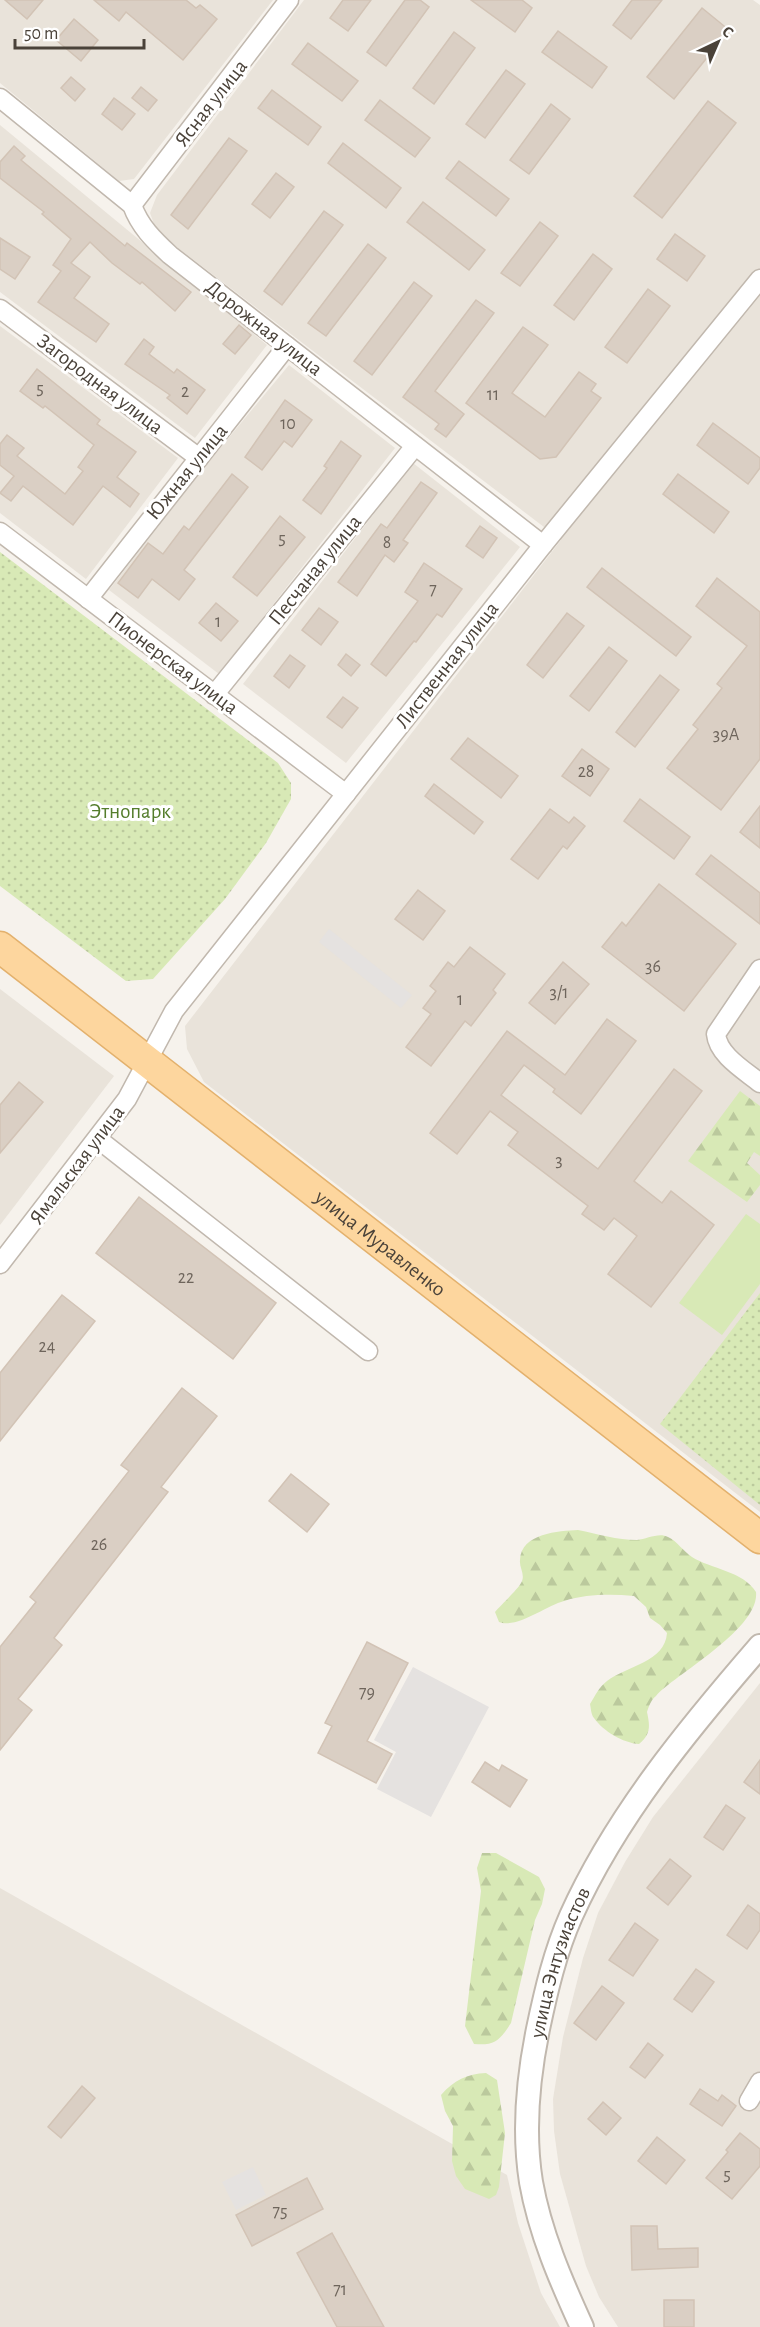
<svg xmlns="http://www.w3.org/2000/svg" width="760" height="2327" font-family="'Alegreya Sans',sans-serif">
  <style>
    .residential { fill: #e9e3da }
    .forest { fill: url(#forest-firs) }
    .park { fill: url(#park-dots) }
    .pitch { fill: #d8e9b6 }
    .parking { fill: #e5e2e0 }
    .building { fill: #dacfc4; stroke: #d2c3b5; stroke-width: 1.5 }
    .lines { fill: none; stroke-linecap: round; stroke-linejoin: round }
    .minor-casing { stroke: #c1b8ae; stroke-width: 21 }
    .tertiary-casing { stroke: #c1b8ae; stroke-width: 26 }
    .primary-casing { stroke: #e3b16d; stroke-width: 33 }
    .minor { stroke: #fff; stroke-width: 18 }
    .tertiary { stroke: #fff; stroke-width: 22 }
    .primary { stroke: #fdd69e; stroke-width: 30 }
    .labels { text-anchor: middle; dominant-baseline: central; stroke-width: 6; stroke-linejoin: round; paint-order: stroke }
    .number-label { font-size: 18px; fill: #6e655c }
    .street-label { font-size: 21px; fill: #4a4239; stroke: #fff }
    .park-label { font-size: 21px; fill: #547d2c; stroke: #fff }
  </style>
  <defs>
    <pattern id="forest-firs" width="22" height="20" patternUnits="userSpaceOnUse" patternTransform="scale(1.5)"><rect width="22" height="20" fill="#d8e9b6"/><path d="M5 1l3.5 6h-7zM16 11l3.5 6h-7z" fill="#bbc99d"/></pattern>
    <pattern id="park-dots" width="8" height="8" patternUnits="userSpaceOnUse" patternTransform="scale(1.5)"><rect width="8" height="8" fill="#d8e9b6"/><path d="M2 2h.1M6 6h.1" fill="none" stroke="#bbc99d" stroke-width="1.8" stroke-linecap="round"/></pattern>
  </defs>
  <rect width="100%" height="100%" fill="#f6f2ec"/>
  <!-- residential -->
  <g class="residential">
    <polygon points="0,0 273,0 134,179 119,181 0,83"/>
    <polygon points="304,0 753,0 760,5 760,1512 204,1082 187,1049 185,1026 561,540 157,232 150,213 157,195"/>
    <polygon points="0,125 267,345 195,438 0,292"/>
    <polygon points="0,326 178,458 86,579 0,513"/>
    <polygon points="289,365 395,448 219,674 109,590 207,464"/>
    <polygon points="413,463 520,547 346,763 243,684"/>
    <polygon points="0,989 114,1076 0,1225"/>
    <polygon points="760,1683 760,2327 618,2327 599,2297 586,2266 560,2174 554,2131 553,2099 563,2037 583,1958 598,1913 625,1862 653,1817"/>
    <polygon points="0,1888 507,2175 518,2223 541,2293 560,2327 0,2327"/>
  </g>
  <!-- forest -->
  <g class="forest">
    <polygon points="740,1091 760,1106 760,1156 754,1152 747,1163 760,1175 760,1185 747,1202 688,1161"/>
    <path d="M578 1530C598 1534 617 1540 637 1540 647 1539 659 1532 668 1537 677 1541 684 1552 692 1557 711 1569 743 1571 756 1592 760 1629 674 1675 656 1696 651 1700 649 1706 647 1712 650 1726 651 1734 639 1744 623 1743 603 1731 594 1718 591 1715 591 1708 590 1704 595 1696 599 1687 607 1681 627 1666 665 1662 667 1633L660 1625 650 1618 646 1607 634 1596C610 1594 587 1594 564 1601 546 1606 516 1629 499 1622L495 1612C501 1605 518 1589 521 1583 526 1575 519 1568 520 1560 521 1533 559 1531 578 1530Z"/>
    <path d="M482 1853H496L539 1877 545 1889 542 1904 535 1920 511 2023C500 2040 495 2046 474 2044L465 2026 481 1891 477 1868Z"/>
    <path d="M486 2073 497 2080 505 2133 499 2187 496 2195 489 2199 465 2189 456 2176 452 2161 453 2126 445 2111 441 2095C454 2080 467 2074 486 2073Z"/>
  </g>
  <!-- park -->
  <g class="park">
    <polygon points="0,552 278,763 291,783 291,799 266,843 225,899 153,979 126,981 0,886"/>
    <polygon points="760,1293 760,1505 660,1424"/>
  </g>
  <!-- pitch -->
  <polygon class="pitch" points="746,1214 760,1224 760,1284 722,1335 679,1303"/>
  <!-- parking -->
  <g class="parking">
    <polygon points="329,929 412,995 401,1008 319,942"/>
    <polygon points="413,1667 489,1707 431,1817 377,1789 396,1752 374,1740"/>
    <polygon points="253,2167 266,2195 236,2210 222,2182"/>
  </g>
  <!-- building -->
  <g class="building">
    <polygon points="5,0 43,0 27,19"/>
    <polygon points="94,0 186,0 196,8 200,5 217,19 183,60 126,12 119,21"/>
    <polygon points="343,0 371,0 348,31 330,18"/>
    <polygon points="405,0 420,0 429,7 386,66 367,52"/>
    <polygon points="471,0 522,0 532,8 515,32"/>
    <polygon points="632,0 662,0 631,39 613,25"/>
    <polygon points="702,8 729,30 674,99 647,77"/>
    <polygon points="74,19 98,40 81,61 56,40"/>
    <polygon points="558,31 607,67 592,88 542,52"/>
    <polygon points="454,32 475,48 434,104 413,88"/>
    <polygon points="308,43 358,81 342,101 292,64"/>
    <polygon points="506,70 525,84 485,138 466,124"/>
    <polygon points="71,77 85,89 75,101 61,88"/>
    <polygon points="141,87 157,100 148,111 132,98"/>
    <polygon points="272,90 321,127 308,145 258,108"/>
    <polygon points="114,98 135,114 122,130 102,114"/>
    <polygon points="380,100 430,138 415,157 365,120"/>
    <polygon points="708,101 736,123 662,218 634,196"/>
    <polygon points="551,104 570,119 529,174 510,160"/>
    <polygon points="229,138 247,151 188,229 171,215"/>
    <polygon points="343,143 401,188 386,208 328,163"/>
    <polygon points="14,146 25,156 21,160 125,246 127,243 191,292 175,311 142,282 140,284 112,263 90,242 71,263 90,277 74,298 109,324 96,342 38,302 61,271 53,265 71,239 42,214 44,212 0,178 0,162"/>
    <polygon points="459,161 509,199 496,216 446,178"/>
    <polygon points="276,173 294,187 270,218 252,204"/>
    <polygon points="423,202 485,250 469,270 407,222"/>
    <polygon points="324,211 343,225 282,305 264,291"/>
    <polygon points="540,222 558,236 520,286 501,273"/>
    <polygon points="675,234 705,256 687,281 657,259"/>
    <polygon points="0,238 30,257 15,279 0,269"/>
    <polygon points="368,244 386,258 326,336 308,323"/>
    <polygon points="593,254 612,269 574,320 554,305"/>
    <polygon points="414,282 432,296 372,375 354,361"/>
    <polygon points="648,289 670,306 627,363 605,347"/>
    <polygon points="476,300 494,313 435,391 464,414 446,437 435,429 439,424 403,397"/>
    <polygon points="239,325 251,335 235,354 223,344"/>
    <polygon points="523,327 548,345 512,393 545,417 579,372 596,384 591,391 601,398 556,457 540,459 466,403"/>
    <polygon points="144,339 154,347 149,354 174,373 177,369 205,390 187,414 167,398 170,395 125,364"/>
    <polygon points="37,369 100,420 97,424 136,452 117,477 139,494 130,507 103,486 73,525 23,486 11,501 0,493 14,476 0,465 0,444 7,435 24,448 17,456 65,494 83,471 78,467 94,445 45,406 43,408 20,391"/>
    <polygon points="285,400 312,420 292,447 284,441 262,470 245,457"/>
    <polygon points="713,423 760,458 760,468 748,484 697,445"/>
    <polygon points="341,441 361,456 321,514 303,500 327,468 324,466"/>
    <polygon points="232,474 248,487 184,570 195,579 179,600 152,579 138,598 118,583 148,543 163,554 184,526 189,530"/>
    <polygon points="678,474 729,512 714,533 663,494"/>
    <polygon points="421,482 437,493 403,540 408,543 394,562 385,555 357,596 338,582 381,524 387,528"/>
    <polygon points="280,516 305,537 257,596 233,577"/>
    <polygon points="480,526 497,538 483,558 466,546"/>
    <polygon points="424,563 462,589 442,617 437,614 416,642 414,641 386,676 371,664 418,601 405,592"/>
    <polygon points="602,568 691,637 676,656 587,587"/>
    <polygon points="717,578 760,612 760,759 721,810 667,768 698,729 693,725 722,688 717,684 747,646 696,606"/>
    <polygon points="216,603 238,621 221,641 199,623"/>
    <polygon points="319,608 338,622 321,645 302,630"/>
    <polygon points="567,613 584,626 543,678 527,665"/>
    <polygon points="609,647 627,661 589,711 570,696"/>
    <polygon points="346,654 360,665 351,676 338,665"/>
    <polygon points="290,655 305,666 289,688 274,676"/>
    <polygon points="660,675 679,690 635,747 616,732"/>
    <polygon points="343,697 358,708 342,728 327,717"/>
    <polygon points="468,738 518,776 501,798 451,759"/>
    <polygon points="582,749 609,769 590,796 562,776"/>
    <polygon points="434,784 483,822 474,834 425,796"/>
    <polygon points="640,799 690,837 674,859 624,821"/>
    <polygon points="760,806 760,848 740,832"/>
    <polygon points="550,809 569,823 574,817 585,826 567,849 563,846 538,879 511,859"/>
    <polygon points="711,855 760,893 760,924 696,874"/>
    <polygon points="659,884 736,944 684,1011 602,947 622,922 626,926"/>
    <polygon points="418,890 445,911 423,940 395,919"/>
    <polygon points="470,947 505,974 493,990 496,993 471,1026 465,1021 431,1066 406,1047 431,1014 423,1008 436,991 430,986 448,962 454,967"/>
    <polygon points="563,962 589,984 555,1024 529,1003"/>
    <polygon points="607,1019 636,1041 581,1114 553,1092 555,1089 524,1065 501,1095 598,1169 674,1069 702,1091 634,1181 662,1203 671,1191 714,1225 651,1307 608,1274 637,1236 614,1218 604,1230 582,1214 588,1206 508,1145 518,1132 490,1111 457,1154 430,1133 507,1031 565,1075"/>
    <polygon points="19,1082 43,1102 0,1153 0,1105"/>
    <polygon points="139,1197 276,1303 233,1359 96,1253"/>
    <polygon points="62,1295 95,1321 0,1441 0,1373"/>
    <polygon points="182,1388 217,1416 161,1487 168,1492 54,1638 62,1645 18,1699 32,1710 0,1750 0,1647 36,1602 30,1597 129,1471 121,1465"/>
    <polygon points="291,1474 329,1504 307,1532 269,1501"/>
    <polygon points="367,1642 408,1663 367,1741 392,1754 376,1783 318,1753 332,1726 325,1723"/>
    <polygon points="760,1760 760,1794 744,1782"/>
    <polygon points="485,1762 499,1771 502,1765 527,1780 510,1807 472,1782"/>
    <polygon points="726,1805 745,1818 723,1850 704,1837"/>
    <polygon points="670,1859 691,1876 668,1905 647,1888"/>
    <polygon points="748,1905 760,1914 760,1930 747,1949 727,1935"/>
    <polygon points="635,1923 658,1940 633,1976 609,1960"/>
    <polygon points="696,1969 714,1982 692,2012 674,1999"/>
    <polygon points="602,1986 624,2003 596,2040 574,2023"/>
    <polygon points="648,2043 663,2055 645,2078 630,2067"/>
    <polygon points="82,2086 95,2098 61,2138 48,2127"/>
    <polygon points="700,2089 718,2101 722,2095 736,2106 722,2126 690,2104"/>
    <polygon points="603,2102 621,2118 606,2135 588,2119"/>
    <polygon points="740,2133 760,2149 760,2166 732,2199 706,2178 728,2152 726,2150"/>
    <polygon points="657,2137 685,2160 666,2184 638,2161"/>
    <polygon points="307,2178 323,2209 252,2246 236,2215"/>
    <polygon points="631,2226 657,2226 658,2249 698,2248 698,2267 632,2270"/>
    <polygon points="332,2233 384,2327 337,2327 297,2253"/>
    <rect x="664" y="2300" width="30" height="27"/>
  </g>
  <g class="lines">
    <!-- minor casing -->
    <g class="minor-casing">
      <g id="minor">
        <path d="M0 98 132 205C140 227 154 240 170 255L543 545"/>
        <polyline points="132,205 289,0"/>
        <polyline points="0,309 199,458"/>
        <polyline points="0,532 346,794"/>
        <polyline points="88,599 287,346"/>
        <polyline points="214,695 415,446"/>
        <path d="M760 969 716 1034C718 1055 744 1070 760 1083"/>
        <polyline points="98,1139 368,1351"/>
        <polyline points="0,1264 127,1099 174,1011 543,545 760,279"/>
        <polyline points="749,2101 760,2082"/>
      </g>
    </g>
    <!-- tertiary casing -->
    <g class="tertiary-casing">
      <g id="tertiary">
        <path id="s1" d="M582 2327C561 2281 540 2233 531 2182 523 2132 528 2078 538 2029 546 1991 555 1952 571 1916 616 1816 689 1728 760 1646"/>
      </g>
    </g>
    <!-- primary casing -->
    <g class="primary-casing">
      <g id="primary">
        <path id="s2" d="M0 947 760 1538"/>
      </g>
    </g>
    <!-- minor -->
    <use href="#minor" class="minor"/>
    <!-- tertiary -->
    <use href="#tertiary" class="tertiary"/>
    <!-- primary -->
    <use href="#primary" class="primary"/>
  </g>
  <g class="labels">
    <!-- number labels -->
    <g class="number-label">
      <text x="40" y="389">5</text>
      <text x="185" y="392">2</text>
      <text x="493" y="395">11</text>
      <text x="288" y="424">10</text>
      <text x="282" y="539">5</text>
      <text x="387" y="543">8</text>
      <text x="433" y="590">7</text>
      <text x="218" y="622">1</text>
      <text x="726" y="735">39А</text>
      <text x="586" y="772">28</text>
      <text x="653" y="967">36</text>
      <text x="559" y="993">3/1</text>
      <text x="460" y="1000">1</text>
      <text x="559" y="1161">3</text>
      <text x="186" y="1278">22</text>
      <text x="47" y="1347">24</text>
      <text x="99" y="1545">26</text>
      <text x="367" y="1693">79</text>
      <text x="727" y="2175">5</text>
      <text x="280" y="2212">75</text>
      <text x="340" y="2290">71</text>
    </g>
    <!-- street labels -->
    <g class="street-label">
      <text transform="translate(211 103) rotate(-52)">Ясная улица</text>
      <text transform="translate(264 328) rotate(38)">Дорожная улица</text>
      <text transform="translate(100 384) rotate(37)">Загородная улица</text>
      <text transform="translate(187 472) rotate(-51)">Южная улица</text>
      <text transform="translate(315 570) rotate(-51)">Песчаная улица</text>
      <text transform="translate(173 663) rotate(37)">Пионерская улица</text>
      <text transform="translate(447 665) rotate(-52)">Лиственная улица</text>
      <text transform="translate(77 1165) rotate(-53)">Ямальская улица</text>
      <text stroke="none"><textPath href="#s2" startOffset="482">улица Муравленко</textPath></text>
      <text stroke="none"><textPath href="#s1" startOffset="378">улица Энтузиастов</textPath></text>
    </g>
    <!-- park labels -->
    <g class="park-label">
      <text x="130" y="811">Этнопарк</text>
    </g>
  </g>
  <!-- north arrow -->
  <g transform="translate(718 42) rotate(44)" stroke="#ffffff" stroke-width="4.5" paint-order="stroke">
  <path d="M0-4.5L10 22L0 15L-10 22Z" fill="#4a4239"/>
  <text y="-9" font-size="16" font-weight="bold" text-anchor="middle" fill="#4a4239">С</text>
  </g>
  <!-- scale -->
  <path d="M15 39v9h129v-9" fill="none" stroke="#4a4239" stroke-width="3"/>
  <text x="24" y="39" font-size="18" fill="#4a4239" stroke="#ffffff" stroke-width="4.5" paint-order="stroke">50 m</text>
</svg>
